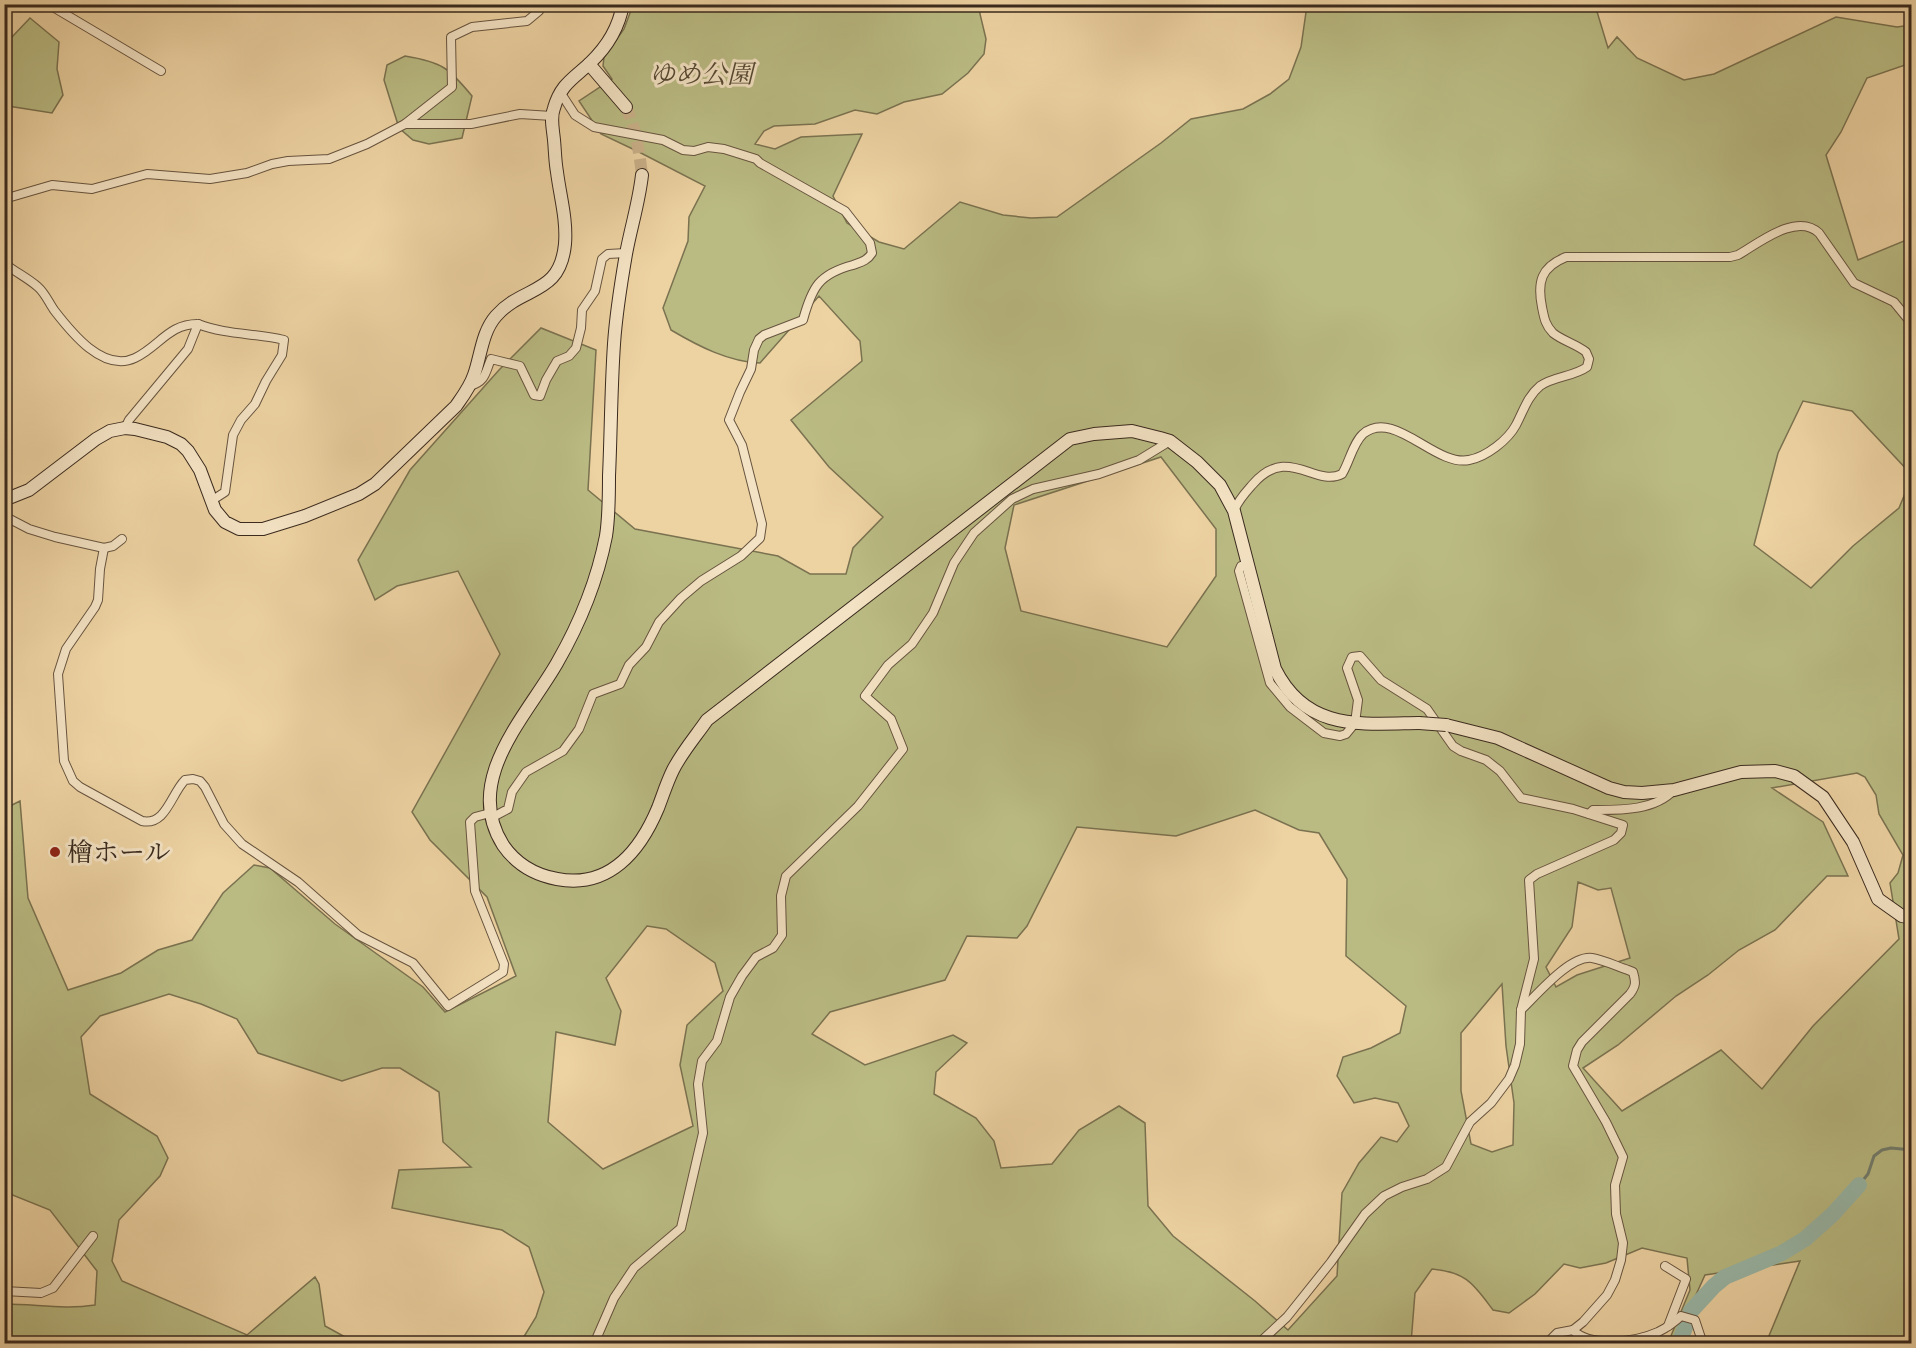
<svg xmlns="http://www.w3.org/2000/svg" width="1916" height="1348" font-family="Cardo,'Noto Serif JP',serif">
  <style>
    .green { fill: #babb83; stroke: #7a7250; stroke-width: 1.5; fill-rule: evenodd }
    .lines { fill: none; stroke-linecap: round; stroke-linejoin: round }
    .stream { stroke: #737f70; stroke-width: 3 }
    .river { stroke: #99b7a7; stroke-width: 16 }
    .secondary-tunnel { stroke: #c9b088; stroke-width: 12; stroke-dasharray: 12 6; stroke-linecap: butt }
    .street-casing { stroke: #67543f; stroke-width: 10 }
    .secondary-casing { stroke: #3a2a1e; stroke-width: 14 }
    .street { stroke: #f3e2c3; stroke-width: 8 }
    .secondary { stroke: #f3e2c3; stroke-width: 12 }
    .secondary-bridge-casing { stroke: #3a2a1e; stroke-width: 14; stroke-linecap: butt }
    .secondary-bridge { stroke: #f3e2c3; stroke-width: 12 }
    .poi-dot { fill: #8f2418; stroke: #f3e2c3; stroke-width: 2 }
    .labels { text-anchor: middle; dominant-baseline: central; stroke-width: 6; stroke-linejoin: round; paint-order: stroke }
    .park-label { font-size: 26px; font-style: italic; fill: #544732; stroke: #f3e2c3 }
    .poi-label { font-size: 26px; fill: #3a2a1e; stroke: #f3e2c3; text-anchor: start }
  </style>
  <rect width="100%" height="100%" fill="#edd2a2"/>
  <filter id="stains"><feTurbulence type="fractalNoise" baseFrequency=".00333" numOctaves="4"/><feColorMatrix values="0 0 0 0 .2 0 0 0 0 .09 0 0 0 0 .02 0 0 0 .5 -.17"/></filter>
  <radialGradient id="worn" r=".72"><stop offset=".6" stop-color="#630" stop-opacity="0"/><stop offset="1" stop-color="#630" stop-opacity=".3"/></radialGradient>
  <!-- green -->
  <g class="green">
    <path d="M633 5H980V14L986 39 984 54 968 73 942 94 904 102 877 114 855 110 815 124 774 126 764 131 755 144 775 149 801 137 862 134 833 196 847 223 879 242 904 249 960 202 1003 215 1031 218 1057 217 1161 143 1191 119 1243 109 1270 94 1289 79 1301 47 1306 12 1303 5H1595L1608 48 1617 37 1637 58 1684 80 1714 74 1836 17 1897 27 1911 25V63L1867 78 1841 132 1826 155 1858 260 1911 238V474L1852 411 1803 401 1778 453 1754 545 1811 588 1853 546 1899 508 1911 479V1343H1766L1800 1261 1705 1275 1674 1343H1668L1690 1290 1687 1258 1642 1248 1606 1263 1580 1268 1564 1264 1535 1294 1509 1313 1493 1310C1474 1285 1467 1272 1432 1269L1415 1293 1411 1343H520L536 1317 544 1292 529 1247 502 1230 392 1208 399 1170 471 1167 443 1142 439 1092 400 1068H382L342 1081 258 1053 237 1019 201 1004 169 994 100 1016 81 1037 90 1094 157 1136 168 1158 160 1176 119 1220 112 1261 122 1281 247 1335 315 1277 319 1284 325 1326 356 1343H5V1304C36 1304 64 1310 95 1305L97 1271 50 1210 5 1192 4 809 20 801 28 898 68 990 121 973 158 950 192 940 223 893 254 865 270 868 335 924 423 987 445 1012 516 976 487 897 430 840 412 812 500 654 458 571 397 586 375 600 358 560 410 470 499 370 541 328 596 350 588 490 635 529 778 556 810 574H846L853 548 883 517 829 467 791 420 862 361 860 341 819 296 760 363C729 362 698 346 671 330L663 308 688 241 689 217 705 186 639 152 601 134 579 101 612 79 603 66 604 57 624 29ZM1161 457 1216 529V576L1167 647 1021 611 1005 548 1014 505ZM1857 773 1865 777 1876 795 1879 814 1903 855 1898 873 1890 883 1899 939 1813 1026 1762 1089 1721 1050 1622 1111 1583 1068 1618 1045 1676 996 1708 975 1739 950 1775 930 1827 876H1848L1823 822 1772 788ZM1255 810 1299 830 1319 833 1347 879 1346 956 1406 1006 1400 1033 1371 1048 1343 1057 1337 1076 1354 1103 1375 1098 1398 1103 1409 1126 1397 1142 1381 1137 1359 1163 1342 1193 1337 1276 1288 1330 1255 1301 1173 1236 1148 1206 1145 1123 1119 1106 1079 1130 1052 1164 1001 1168 994 1141 976 1118 934 1094 936 1072 967 1043 953 1035 865 1065 812 1034 830 1012 945 980 967 936 1017 938 1027 926 1077 827 1176 836ZM1578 882 1598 890 1611 888 1630 958 1577 975 1556 987 1546 967 1572 927ZM647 926 666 929 715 963 723 991 687 1025 680 1065 693 1126 603 1169 548 1122 556 1032 615 1045 621 1011 606 978ZM1502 984 1506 1046 1514 1103 1513 1145 1492 1152 1471 1144 1461 1091V1033Z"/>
    <polygon points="30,18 59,42 57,69 63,95 52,113 8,106 4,83 5,34 11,38"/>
    <path d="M405 56C442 62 449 68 472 96L462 138 429 144 413 140 399 128 384 80 387 65Z"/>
  </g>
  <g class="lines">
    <!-- stream -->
    <polyline class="stream" points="1859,1185 1868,1174 1874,1156 1882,1150 1891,1148 1912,1150"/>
    <!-- river -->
    <polyline class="river" points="1679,1344 1691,1311 1714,1286 1725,1277 1782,1253 1805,1239 1833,1214 1859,1185"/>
    <!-- secondary-tunnel -->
    <path class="secondary-tunnel" d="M626 107C636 129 639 150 642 175"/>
    <!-- street casing -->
    <g class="street-casing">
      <g id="street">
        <polyline points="48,4 161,71"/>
        <polyline points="405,124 452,87 451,37 472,27 527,21 539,11 542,4"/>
        <polyline points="4,199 52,185 92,189 147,174 210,179 247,173 272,164 288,161 329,159 367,144 405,124 471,124 520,114 552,116"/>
        <path d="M4 263C15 272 28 278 38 287 45 293 49 303 54 310 71 332 103 373 135 358 160 346 168 324 198 324"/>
        <path d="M470 386C486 381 485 373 491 359L520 366 534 395 540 396 546 380 557 361 569 356 576 348 581 328 582 310 595 291 602 259 608 254 626 253"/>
        <path d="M125 428 129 420 188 349 198 324C226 335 255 333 284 340L282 355 266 381 255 404 241 420 233 435 225 492 211 501"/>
        <path d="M1234 511C1238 500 1246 492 1253 484 1288 444 1315 488 1342 474 1349 463 1353 443 1363 434 1394 408 1435 467 1469 460 1486 457 1508 440 1516 425 1524 410 1527 397 1540 386 1554 376 1573 377 1587 367L1589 359 1586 352C1576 344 1563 341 1553 333 1545 325 1544 317 1542 307 1537 282 1541 267 1566 257H1730L1738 255C1759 243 1797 212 1819 233L1854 283 1894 302 1912 324"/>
        <polyline points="4,516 29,529 55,537 104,548 113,546 122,539"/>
        <path d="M104 548 100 569 98 600 95 607 66 649 58 674 64 761 73 781 80 787 142 821C166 826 171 794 185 780L193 779 200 781 205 787 224 824 242 844 298 882 358 935 413 963 448 1006 503 972 504 964 475 891 470 822 475 817 490 813"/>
        <polyline points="1248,565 1241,566 1239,571 1270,683 1290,707 1324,733 1340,736 1346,734 1355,723 1358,700 1347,668 1352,657 1360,656 1381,680 1427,709 1453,746 1461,751 1486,760 1500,771 1521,798 1573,809 1623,825 1621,833 1614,840 1537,874 1529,880 1534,959 1521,1010 1520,1044 1515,1065 1509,1079 1491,1103 1470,1122 1446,1167 1427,1179 1402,1187 1384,1196 1365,1214 1331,1262 1287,1317 1258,1344"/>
        <path d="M1589 814 1593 810C1620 810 1654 811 1674 790"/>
        <path d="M491 818 508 809 512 792 526 772 563 751 579 729 593 694 620 684 629 665 646 647 659 622 681 598 701 581 741 556 760 538 762 524 742 445 729 420 740 392 751 369 754 350 759 339 764 335 803 320C812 287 819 274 853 265 861 262 867 261 872 253L870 243 845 211 760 163 756 159 724 149 708 147 694 151 683 150 663 140 594 127 575 115 560 92"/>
        <path d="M1521 1010C1537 995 1570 955 1592 958 1604 960 1616 966 1628 970L1633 972C1636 982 1636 986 1630 994L1582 1042 1577 1050 1573 1066 1606 1122 1623 1157 1615 1185 1616 1214 1623 1243 1621 1260 1615 1280 1607 1295 1583 1322 1573 1330 1557 1333 1546 1344"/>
        <polyline points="1665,1266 1686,1279 1668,1326"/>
        <polyline points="4,1291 41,1293 53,1288 93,1236"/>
        <path d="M1573 1330C1590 1348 1636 1342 1658 1332 1666 1328 1674 1323 1681 1316L1695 1320 1703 1344"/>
        <polyline points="594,1344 614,1298 634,1268 681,1228 703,1133 698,1084 702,1061 717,1041 730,997 742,976 756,957 773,948 782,935 781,896 786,876 858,806 903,749 891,719 865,696 888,665 912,644 933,613 954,563 974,533 1012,499 1033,489 1099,474 1139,460 1170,441"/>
      </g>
    </g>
    <!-- secondary casing -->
    <g class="secondary-casing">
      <g id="secondary">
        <polyline points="589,64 626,107"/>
        <path d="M642 175C639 202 631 227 626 254 621 283 616 314 614 344 611 388 611 432 609 476 609 495 609 517 606 536 597 582 580 623 557 663 526 717 462 780 503 845 516 864 535 875 557 879 609 889 640 851 658 808 663 795 667 782 673 770 682 752 696 736 707 720L1070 439 1094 434 1132 431 1160 438 1170 441 1197 462 1220 485 1234 511 1275 669C1306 731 1359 724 1419 723"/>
        <path d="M4 500 29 490 96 439 110 431 125 428 135 429 167 437 181 444 188 451 200 470 215 510 225 522 239 529H263L305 516 359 494 375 484 456 406C463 396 470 387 474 375 481 355 482 332 496 316 523 285 560 296 565 244 567 219 560 196 557 172 555 161 555 150 554 140 553 129 550 118 554 108 561 84 573 79 590 63 607 47 619 27 623 4"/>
        <polyline points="1446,725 1498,738 1609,788 1624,792 1642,793 1674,790 1741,772 1775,771 1794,776 1823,797 1853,842 1878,899 1902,916 1912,918"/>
      </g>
    </g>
    <!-- street -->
    <use href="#street" class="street"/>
    <!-- secondary -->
    <use href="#secondary" class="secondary"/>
    <!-- secondary-bridge casing -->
    <g class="secondary-bridge-casing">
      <polyline id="secondary-bridge" points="1419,723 1446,725"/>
    </g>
    <!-- secondary-bridge -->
    <use href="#secondary-bridge" class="secondary-bridge"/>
  </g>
  <!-- markers -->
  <circle class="poi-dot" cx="55" cy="852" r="6"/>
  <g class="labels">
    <!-- park labels -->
    <g class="park-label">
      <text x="701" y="74">ゆめ公園</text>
    </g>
    <!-- poi labels -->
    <g class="poi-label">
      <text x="67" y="852">檜ホール</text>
    </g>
  </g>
  <!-- margin -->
  <rect width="1916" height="1348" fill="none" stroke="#edd2a2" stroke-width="24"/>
  <rect x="6" y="6" width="1904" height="1336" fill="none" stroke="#3a2a1e" stroke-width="3"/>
  <rect x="12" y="12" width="1892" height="1324" fill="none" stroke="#3a2a1e" stroke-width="1.5"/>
  <rect width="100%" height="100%" filter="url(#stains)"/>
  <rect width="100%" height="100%" fill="url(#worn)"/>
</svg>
